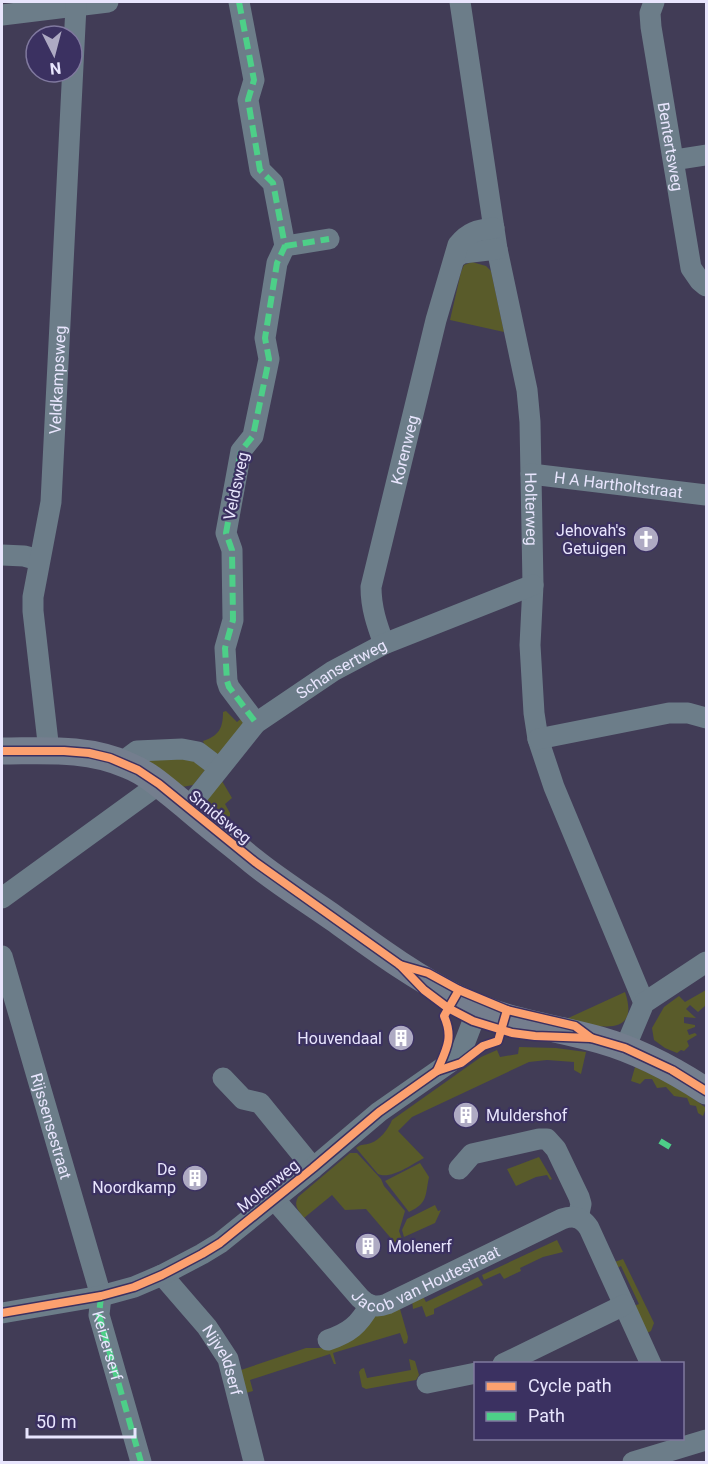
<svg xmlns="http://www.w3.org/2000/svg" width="708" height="1464" font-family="Roboto,sans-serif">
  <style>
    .green { fill: #595b2a }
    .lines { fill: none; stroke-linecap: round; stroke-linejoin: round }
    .minor { stroke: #6c7d89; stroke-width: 21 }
    .major { stroke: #747e8e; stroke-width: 27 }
    .quiet { stroke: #4dcf88; stroke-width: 6; stroke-dasharray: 12 6; stroke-linecap: butt }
    .cycleway-casing { stroke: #3b3161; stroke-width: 11 }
    .cycleway { stroke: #fca06f; stroke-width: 8 }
    .labels { text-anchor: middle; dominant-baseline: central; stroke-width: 4.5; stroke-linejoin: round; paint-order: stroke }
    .street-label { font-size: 16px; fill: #e8e5fd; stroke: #3b3161 }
    .poi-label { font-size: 16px; fill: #e8e5fd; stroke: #3b3161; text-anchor: end }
  </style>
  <rect width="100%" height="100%" fill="#413c56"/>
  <!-- green -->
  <g class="green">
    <polygon points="472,262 486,266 491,271 504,332 450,320 461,272 464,265"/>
    <path d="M226 711 237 722 243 717V725L214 759 208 754 203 741C219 736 223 728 223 712Z"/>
    <polygon points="176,756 210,764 193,785 182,787 143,759"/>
    <polygon points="222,781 232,798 225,804 230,813 230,816 219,818 208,808 208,797"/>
    <polygon points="706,990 706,1005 698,1012 690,1005 686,1009 696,1018 684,1017 684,1023 695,1025 695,1027 687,1030 689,1035 695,1033 697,1035 687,1041 689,1046 684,1051 681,1050 677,1053 665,1048 654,1040 652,1028 664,1007 679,996 685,1002"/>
    <path d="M625 992C642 1042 590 1024 564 1020Z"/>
    <path d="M519 1047 556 1048 586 1052 581 1074 574 1070V1062L547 1060 529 1062 412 1117 398 1131 424 1158C412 1164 391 1180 378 1174L356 1148C362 1143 364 1146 371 1143 380 1140 389 1128 392 1120L481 1057 497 1050 500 1057 518 1054Z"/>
    <path d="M635 1067C661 1078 684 1091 706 1108L703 1116 698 1113 696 1106 690 1105 687 1098 674 1096 666 1087 657 1088 652 1079H645L640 1084 631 1081Z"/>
    <path d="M350 1153H357L381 1179 384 1186 405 1211 399 1231 405 1248 401 1250 366 1209 345 1210 332 1195 304 1218C299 1211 293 1206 298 1197Z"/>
    <polygon points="539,1157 552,1179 550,1180 547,1175 536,1177 516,1186 507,1169"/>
    <path d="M420 1163 429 1177C425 1196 428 1203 409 1212L385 1181Z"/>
    <polygon points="435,1205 438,1211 441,1210 435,1223 404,1237 402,1230 407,1219"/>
    <polygon points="557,1240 563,1252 543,1257 520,1268 521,1271 504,1279 500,1273 484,1280 482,1275"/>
    <polygon points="623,1259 654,1323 651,1331 645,1334 629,1308 639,1304 621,1266 610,1271 612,1263"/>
    <polygon points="478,1277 483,1285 434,1309 434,1314 426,1317 422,1306 413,1309 412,1300 421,1293 426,1302"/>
    <polygon points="400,1309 408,1337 407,1343 404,1344 400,1333 333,1353 336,1364 334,1364 330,1354 250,1380 253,1391 246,1393 241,1370 306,1348 325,1348 371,1315"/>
    <polygon points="409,1359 415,1361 419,1375 416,1380 366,1389 362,1387 359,1372 361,1369 364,1368 367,1378 411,1370"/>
  </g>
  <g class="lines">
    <!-- minor -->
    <g class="minor">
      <polyline points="239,2 254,80 248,100 260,170 273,183 285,246 277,263 265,338 269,359 253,436 241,451 226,533 232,550 233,620 225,648 227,681 229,687 256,723"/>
      <path id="s1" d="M460 2 497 249 527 390 530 422 533 585 530 645 534 713 538 739 554 787 644 1003"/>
      <path id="s2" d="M654 2 650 13 651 27 691 268 700 281 706 286"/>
      <polyline points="2,15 108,2"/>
      <polyline points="674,160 706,155"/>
      <polyline points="285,246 329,239"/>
      <polyline points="456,257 463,253 497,249"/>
      <path id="s3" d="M531 474 706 495"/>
      <polyline points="2,555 24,556 39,560"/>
      <path id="s4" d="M384 644C377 625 371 608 371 587L436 320 458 245C468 232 477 230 494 228"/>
      <polyline points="538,739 669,713 688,713 706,718"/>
      <path id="s5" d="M49 751 33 611V597L51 502 76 6"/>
      <polyline points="126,764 129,757 137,751 182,749 198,752 219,768"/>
      <path id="s6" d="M188 808 256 723 333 671 384 644 533 585"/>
      <polyline points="2,898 159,784"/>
      <path id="s7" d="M2 956 101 1296 99 1315 141 1462"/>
      <polyline points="625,1048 644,1003 706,962"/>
      <polyline points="223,1078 243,1099 260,1103 313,1168"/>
      <polyline points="459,1169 472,1154 539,1139 547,1139 556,1149 579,1197 581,1204 578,1218"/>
      <path id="s8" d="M274 1199 360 1298C368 1306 376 1308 387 1304L562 1219C574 1215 582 1217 589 1228L651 1364"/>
      <path id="s9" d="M162 1275 207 1327 228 1359 254 1462"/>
      <polyline points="2,1313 101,1296 134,1287 162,1275 202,1254 220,1243 313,1168 379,1112 452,1061 463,1047 478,1008"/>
      <path d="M328 1340C349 1333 359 1325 370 1305"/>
      <polyline points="503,1364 624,1305"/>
      <polyline points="427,1383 476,1373"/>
      <polyline points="633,1462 706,1440"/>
    </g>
    <!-- major -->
    <path class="major" d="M2 751C44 751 87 747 127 765 150 774 167 791 186 806 208 825 231 843 253 861 279 882 308 900 335 919 374 947 413 976 457 998 505 1022 550 1026 600 1040 639 1051 674 1070 706 1091"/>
    <!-- quiet -->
    <g class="quiet">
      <polyline points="239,2 254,80 248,100 260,170 273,183 285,246 277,263 265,338 269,359 253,436 241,451 226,533 232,550 233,620 225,648 227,681 229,687 256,723"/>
      <polyline points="285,246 329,239"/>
      <polyline points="660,1141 670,1147"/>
      <polyline points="101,1296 99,1315 141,1462"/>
    </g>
    <!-- cycleway casing -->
    <g class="cycleway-casing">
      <g id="cycleway">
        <polyline points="2,751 64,751 89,753 110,758 138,770 159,784 255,862 400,965 424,990 448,1008 473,1021 512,1033 535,1036 591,1038 625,1048 672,1070 706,1091"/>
        <polyline points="400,965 428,973 459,990 507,1010 575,1026 591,1038"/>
        <path d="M437 1071C446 1050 454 1038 444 1016L459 990"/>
        <polyline points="2,1313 101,1296 134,1287 162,1275 202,1254 220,1243 313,1168 379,1112 437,1071 461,1063 483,1046 498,1041 507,1010"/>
      </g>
    </g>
    <!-- cycleway -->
    <use href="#cycleway" class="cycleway"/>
  </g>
  <!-- icons -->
  <defs>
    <g id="church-disc" transform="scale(1.35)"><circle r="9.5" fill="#aeaac3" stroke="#3b3161"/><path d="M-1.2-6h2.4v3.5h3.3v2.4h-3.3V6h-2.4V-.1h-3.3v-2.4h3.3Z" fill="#fff"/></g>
    <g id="building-disc" transform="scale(1.35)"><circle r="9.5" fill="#aeaac3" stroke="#3b3161"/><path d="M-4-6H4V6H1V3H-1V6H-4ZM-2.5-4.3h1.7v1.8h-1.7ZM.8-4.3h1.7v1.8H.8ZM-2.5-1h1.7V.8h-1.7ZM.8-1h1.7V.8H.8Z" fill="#fff"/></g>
  </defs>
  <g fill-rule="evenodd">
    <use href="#church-disc" x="646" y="539"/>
    <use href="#building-disc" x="401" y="1038"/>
    <use href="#building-disc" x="466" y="1115"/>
    <use href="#building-disc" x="195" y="1178"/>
    <use href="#building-disc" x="368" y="1246"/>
  </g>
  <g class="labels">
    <!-- street labels -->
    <g class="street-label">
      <text stroke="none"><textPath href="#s2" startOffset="147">Bentertsweg</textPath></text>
      <text stroke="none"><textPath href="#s5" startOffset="374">Veldkampsweg</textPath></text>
      <text stroke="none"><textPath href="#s4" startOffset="200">Korenweg</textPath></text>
      <text stroke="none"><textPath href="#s3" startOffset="88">H A Hartholtstraat</textPath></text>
      <text transform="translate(236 486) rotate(-78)">Veldsweg</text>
      <text stroke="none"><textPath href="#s1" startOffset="513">Holterweg</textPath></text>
      <text stroke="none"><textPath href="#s6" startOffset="210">Schansertweg</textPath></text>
      <text transform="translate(220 817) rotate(39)">Smidsweg</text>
      <text stroke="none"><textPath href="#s7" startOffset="177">Rijssensestraat</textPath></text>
      <text transform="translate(268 1186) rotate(-39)">Molenweg</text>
      <text stroke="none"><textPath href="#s8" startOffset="204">Jacob van Houtestraat</textPath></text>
      <text stroke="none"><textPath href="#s7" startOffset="405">Keizerserf</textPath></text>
      <text stroke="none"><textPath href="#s9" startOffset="106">Nijveldserf</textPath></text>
    </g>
    <!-- poi labels -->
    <g class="poi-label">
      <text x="626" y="530">Jehovah's<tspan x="626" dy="18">Getuigen</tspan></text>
      <text x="382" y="1038">Houvendaal</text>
      <text x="486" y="1115" text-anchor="start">Muldershof</text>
      <text x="176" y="1169">De<tspan x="176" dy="18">Noordkamp</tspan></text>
      <text x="388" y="1246" text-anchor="start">Molenerf</text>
    </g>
  </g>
  <!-- border -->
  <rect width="708" height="1464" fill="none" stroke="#e8e5fd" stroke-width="6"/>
  <!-- legend -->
  <rect x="474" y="1362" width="210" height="78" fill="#3b3161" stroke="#80799f" stroke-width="1.5"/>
  <rect x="486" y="1382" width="30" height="9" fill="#fca06f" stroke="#80799f" stroke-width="1.5"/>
  <text x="528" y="1392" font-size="18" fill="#e8e5fd">Cycle path</text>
  <rect x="486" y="1412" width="30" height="9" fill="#4dcf88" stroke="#80799f" stroke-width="1.5"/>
  <text x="528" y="1422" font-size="18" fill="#e8e5fd">Path</text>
  <!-- north arrow -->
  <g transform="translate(54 54) rotate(174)"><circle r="28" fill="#3b3161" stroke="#80799f" stroke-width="1.5"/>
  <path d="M0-4.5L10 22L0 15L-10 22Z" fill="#aeaac3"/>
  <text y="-9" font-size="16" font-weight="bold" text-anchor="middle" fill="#e8e5fd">N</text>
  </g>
  <!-- scale -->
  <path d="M27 1428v9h108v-9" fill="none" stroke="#e8e5fd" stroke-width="3"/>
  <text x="36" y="1428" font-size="18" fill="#e8e5fd" stroke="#3b3161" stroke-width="4.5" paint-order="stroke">50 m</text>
</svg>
